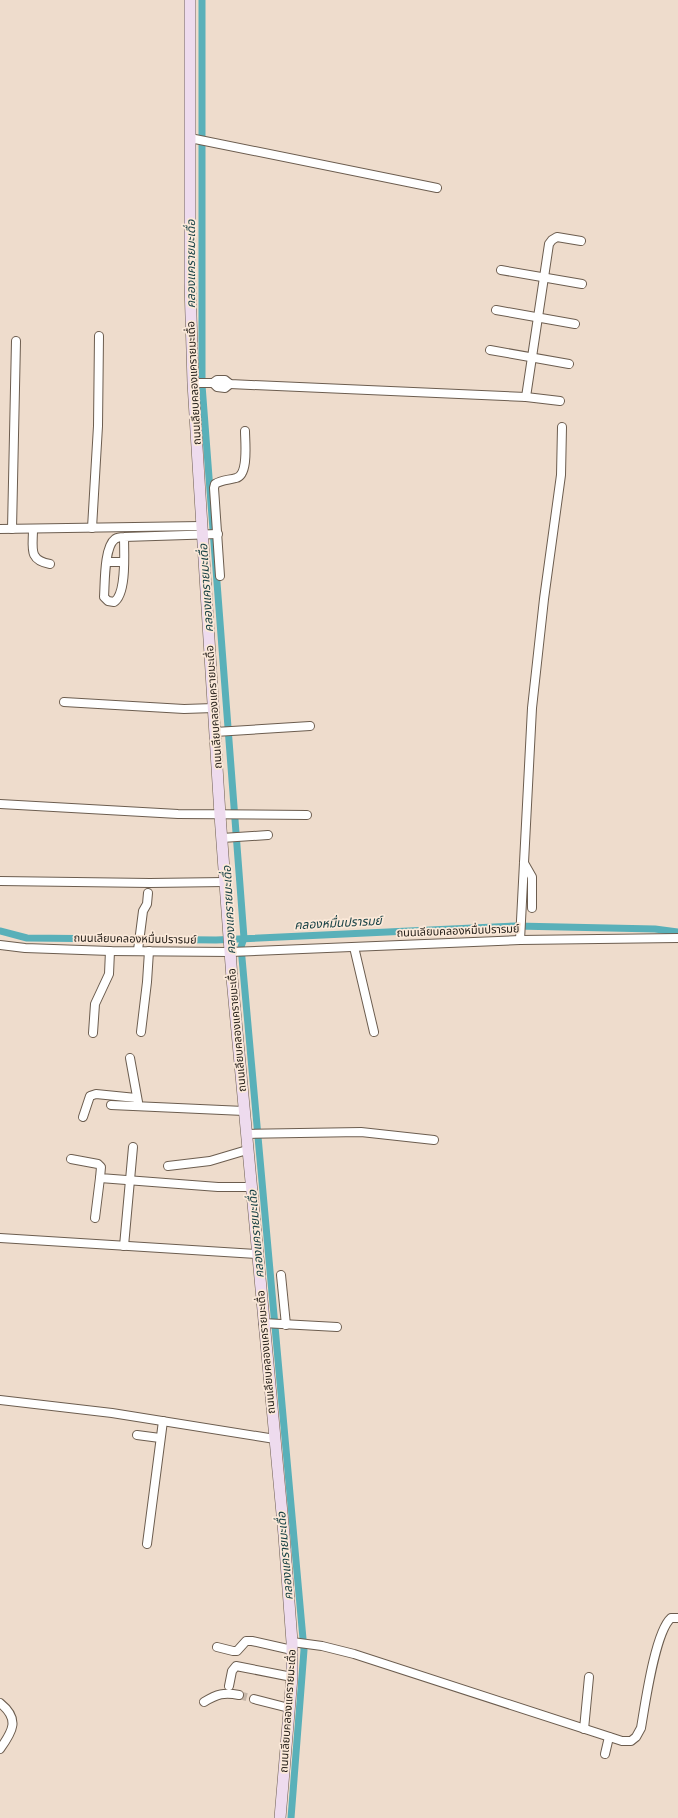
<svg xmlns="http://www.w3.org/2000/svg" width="678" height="1818" font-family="'Nunito Sans','Noto Sans Thai',sans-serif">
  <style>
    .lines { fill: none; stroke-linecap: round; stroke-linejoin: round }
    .canal { stroke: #59b0b9; stroke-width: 7 }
    .street-tunnel { stroke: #c6b6a8; stroke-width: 8; stroke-dasharray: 8 4; stroke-linecap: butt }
    .street-casing { stroke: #6c5d4f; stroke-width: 10 }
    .secondary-casing { stroke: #6c5d4f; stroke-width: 12 }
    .street { stroke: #fff; stroke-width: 8 }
    .secondary { stroke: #eedbee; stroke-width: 11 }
    .labels { text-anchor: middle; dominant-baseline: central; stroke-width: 3.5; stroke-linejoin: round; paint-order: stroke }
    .street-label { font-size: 11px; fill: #26201a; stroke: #fbe9d9 }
    .water-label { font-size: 12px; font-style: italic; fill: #194246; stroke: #fbe9d9 }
  </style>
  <rect width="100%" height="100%" fill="#eedccc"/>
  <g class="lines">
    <!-- canal -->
    <g class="canal">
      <polyline points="202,0 202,385 244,938 241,947 304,1650 291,1818"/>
      <polyline points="0,931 27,938 216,940 516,926 655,929 678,932"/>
    </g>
    <!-- street-tunnel -->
    <polyline class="street-tunnel" points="239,1695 254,1699"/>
    <!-- street casing -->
    <g class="street-casing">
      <g id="street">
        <polyline points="190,138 437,188"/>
        <polyline points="501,270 582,284"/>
        <polyline points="496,310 575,324"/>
        <polyline points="490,350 569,364"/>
        <polyline points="193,383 213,383 217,380 225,380 230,384 526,397 560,401"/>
        <polyline points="213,383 217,387 225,388 230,384"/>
        <polyline points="526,397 549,244 552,240 557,237 581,241"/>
        <polyline points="92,528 98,426 99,336"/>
        <polyline points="0,529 202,526"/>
        <polyline points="12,529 16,341"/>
        <path d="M33 529C33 548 28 560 50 564"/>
        <path d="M124 537C124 552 127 594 114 602L108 601 104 597C105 583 104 547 115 539 118 537 122 537 124 537L218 534"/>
        <polyline points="107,562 123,562"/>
        <path d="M220 576 214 488 215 484C221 480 229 480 236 478 249 475 245 442 245 431"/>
        <polyline points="64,702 184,709 214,708"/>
        <polyline points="215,732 310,726"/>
        <polyline points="0,804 178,814 307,815"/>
        <polyline points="222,838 268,835"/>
        <polyline points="524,863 532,877 532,908"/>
        <polyline points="0,881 150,883 225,882"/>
        <polyline points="520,940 532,708 544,599 561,475 562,427"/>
        <polyline points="0,945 25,948 110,951 230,952 520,940 678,938"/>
        <polyline points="354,947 374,1032"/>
        <polyline points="138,950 143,911 147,904 148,893"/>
        <polyline points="141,1032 147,982 149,951"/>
        <polyline points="93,1033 95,1004 109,974 110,951"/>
        <polyline points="130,1058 138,1102"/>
        <polyline points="111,1105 244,1111"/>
        <polyline points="83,1117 90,1096 96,1094 136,1098"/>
        <polyline points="246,1134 361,1132 434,1140"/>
        <polyline points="71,1159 98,1164 101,1167 100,1178 218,1187 251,1187"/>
        <polyline points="168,1166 210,1161 247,1150"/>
        <polyline points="95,1218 100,1178"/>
        <polyline points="0,1238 257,1254"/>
        <polyline points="124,1246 133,1147"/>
        <polyline points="281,1275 286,1325"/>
        <polyline points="263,1323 337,1327"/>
        <polyline points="0,1400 112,1413 275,1439"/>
        <polyline points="137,1435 160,1438"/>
        <polyline points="147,1544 163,1421"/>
        <path d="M292 1642 322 1646 354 1654 622 1741H631L636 1737 641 1728C645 1705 655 1632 671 1618H678"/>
        <polyline points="217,1647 233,1651 237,1651 246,1641 252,1641 292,1650"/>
        <polyline points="229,1686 232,1671 236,1666 292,1677"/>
        <polyline points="254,1699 289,1708"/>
        <path d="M204 1702C217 1694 224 1692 239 1695"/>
        <path d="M0 1703C20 1719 13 1731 0 1749"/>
        <polyline points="584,1729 589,1677"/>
        <polyline points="605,1754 609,1737"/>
      </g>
    </g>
    <!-- secondary casing -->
    <g class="secondary-casing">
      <polyline id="secondary" points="190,0 190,283 193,383 220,815 232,978 284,1535 292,1642 292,1677 280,1818"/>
    </g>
    <!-- street -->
    <use href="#street" class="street"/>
    <!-- secondary -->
    <use href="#secondary" class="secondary"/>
  </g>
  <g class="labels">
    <!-- street labels -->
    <g class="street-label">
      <text transform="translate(194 383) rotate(-93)">ถนนเลียบคลองแครายมะเดื่อ</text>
      <text transform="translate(214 707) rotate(-94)">ถนนเลียบคลองแครายมะเดื่อ</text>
      <text transform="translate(458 931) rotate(-2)">ถนนเลียบคลองหมื่นปรารมย์</text>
      <text transform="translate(135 939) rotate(1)">ถนนเลียบคลองหมื่นปรารมย์</text>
      <text transform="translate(237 1030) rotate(-95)">ถนนเลียบคลองแครายมะเดื่อ</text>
      <text transform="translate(266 1352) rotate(-95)">ถนนเลียบคลองแครายมะเดื่อ</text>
      <text transform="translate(288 1711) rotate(-86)">ถนนเลียบคลองแครายมะเดื่อ</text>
    </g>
    <!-- water labels -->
    <g class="water-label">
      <text transform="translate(191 264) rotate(-90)">คลองแครายมะเดื่อ</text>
      <text transform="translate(206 588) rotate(-94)">คลองแครายมะเดื่อ</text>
      <text transform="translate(229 910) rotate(-93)">คลองแครายมะเดื่อ</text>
      <text transform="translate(338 923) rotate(-3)">คลองหมื่นปรารมย์</text>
      <text transform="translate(256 1234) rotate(-95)">คลองแครายมะเดื่อ</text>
      <text transform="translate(285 1556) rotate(-95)">คลองแครายมะเดื่อ</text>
    </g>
  </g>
</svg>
